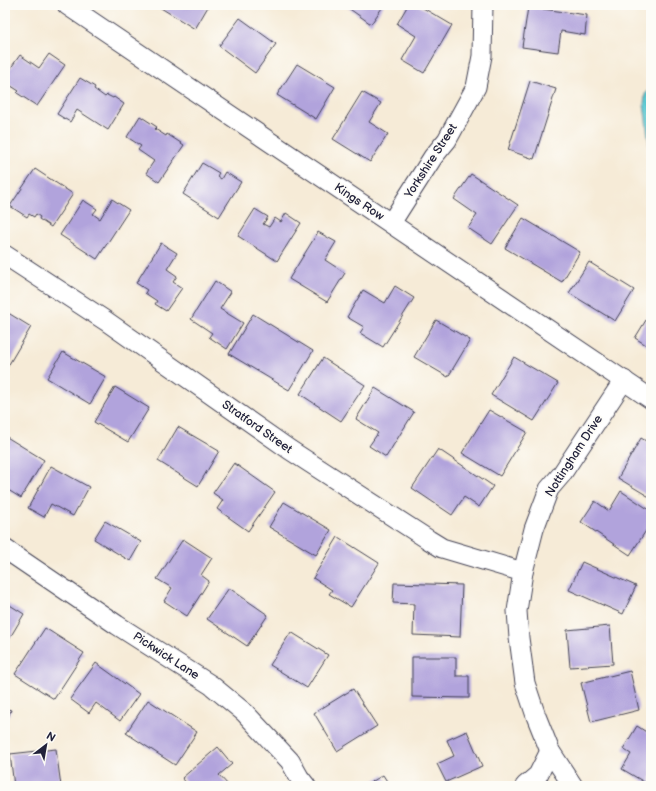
<svg xmlns="http://www.w3.org/2000/svg" width="656" height="791" font-family="'Balsamiq Sans',sans-serif">
  <style>
    .water { fill: #5dcad3; stroke: #407687 }
    .building { fill: #b1a3dc }
    .lines { fill: none; stroke-linecap: round; stroke-linejoin: round }
    .minor-casing { stroke: #424052; stroke-width: 21 }
    .minor { stroke: #fff; stroke-width: 19 }
    .labels { text-anchor: middle; dominant-baseline: central; stroke-width: 3.5; stroke-linejoin: round; paint-order: stroke }
    .street-label { font-size: 12px; fill: #22223b; stroke: #fdfcf7 }
  </style>
  <rect width="100%" height="100%" fill="#fdfcf7"/>
  <filter id="ink" filterUnits="userSpaceOnUse"><feTurbulence type="fractalNoise" baseFrequency=".025" numOctaves="2"/><feDisplacementMap in="SourceGraphic" scale="8" xChannelSelector="R" yChannelSelector="G"/><feConvolveMatrix kernelMatrix="1 2 1 2 8 2 1 2 1" color-interpolation-filters="sRGB"/></filter>
  <filter id="wash" filterUnits="userSpaceOnUse"><feTurbulence type="fractalNoise" baseFrequency=".012" numOctaves="4" result="noise"/><feDisplacementMap in="SourceGraphic" scale="16" xChannelSelector="R" yChannelSelector="G"/><feGaussianBlur stdDeviation="0.9" result="paint"/><feColorMatrix in="noise" values="0 0 0 0 0 0 0 0 0 0 0 0 0 0 0 0 0 1.4 0 .05"/><feComposite in="paint" operator="in"/></filter>
  <g filter="url(#wash)">
    <rect width="100%" height="100%" fill="#f6ebd7"/>
    <!-- water -->
    <polygon class="water" points="651,88 651,161 644,104 645,94"/>
    <g id="blocks">
      <!-- building -->
      <g class="building">
        <polygon points="156,5 209,5 195,29"/>
        <polygon points="344,5 384,5 371,24"/>
        <polygon points="408,5 418,5 452,25 424,73 402,60 416,36 397,24"/>
        <polygon points="528,7 587,15 585,35 561,31 558,52 522,47"/>
        <polygon points="240,18 276,44 255,73 219,46"/>
        <polygon points="49,54 65,65 37,106 17,93 19,91 5,82 5,76 20,55 39,68"/>
        <polygon points="297,64 335,87 316,119 277,95"/>
        <polygon points="80,78 95,87 94,89 105,97 107,95 113,98 114,97 124,104 108,130 77,110 70,122 57,114"/>
        <polygon points="530,81 556,89 534,159 508,150"/>
        <polygon points="362,92 381,103 369,122 388,134 370,162 333,139"/>
        <polygon points="140,116 157,127 155,129 166,136 167,134 184,145 159,182 146,173 154,161 138,150 141,146 127,137"/>
        <polygon points="202,163 219,173 217,176 221,179 225,172 241,182 219,217 183,194"/>
        <polygon points="35,169 73,194 51,227 39,219 40,217 36,214 34,217 29,214 27,217 10,206"/>
        <polygon points="471,174 518,205 492,244 468,228 477,215 454,199"/>
        <polygon points="112,199 129,210 97,259 60,235 83,200 97,209 93,214 100,219"/>
        <polygon points="255,209 268,217 263,224 269,227 275,218 281,222 286,213 301,223 277,261 238,236"/>
        <polygon points="523,218 580,252 562,282 505,248"/>
        <polygon points="318,232 336,242 325,260 345,273 327,302 289,279"/>
        <polygon points="161,243 177,253 167,269 177,276 173,282 182,288 166,311 155,304 157,301 145,293 147,290 136,283"/>
        <polygon points="589,262 634,290 615,321 569,293"/>
        <polygon points="215,281 231,292 220,309 243,323 227,349 209,337 212,333 191,319"/>
        <polygon points="395,286 414,298 383,347 360,333 364,327 347,317 363,290 385,303"/>
        <polygon points="5,311 31,327 5,371"/>
        <polygon points="651,312 651,348 635,338"/>
        <polygon points="253,314 313,351 289,390 229,354"/>
        <polygon points="436,320 470,340 448,377 414,357"/>
        <polygon points="63,352 106,377 90,404 47,378"/>
        <polygon points="514,357 558,383 534,421 491,395"/>
        <polygon points="323,358 365,385 341,421 300,394"/>
        <polygon points="115,387 149,408 128,442 94,422"/>
        <polygon points="375,388 414,412 386,457 369,446 378,433 356,419"/>
        <polygon points="489,410 527,432 500,476 462,453"/>
        <polygon points="178,427 219,451 198,486 158,461"/>
        <polygon points="5,436 44,460 21,498 5,488"/>
        <polygon points="641,438 651,444 651,498 618,478"/>
        <polygon points="438,449 493,486 479,507 464,497 452,515 412,488"/>
        <polygon points="234,463 275,492 248,531 217,509 223,500 213,493"/>
        <polygon points="51,466 89,487 73,516 51,504 44,517 28,508"/>
        <polygon points="621,491 651,511 651,523 630,555 581,522 595,501 609,511"/>
        <polygon points="284,502 331,530 316,555 269,527"/>
        <polygon points="105,521 141,542 130,561 94,539"/>
        <polygon points="338,537 379,563 351,607 329,594 332,590 313,578"/>
        <polygon points="183,539 212,558 201,575 209,581 187,616 164,601 172,588 157,579"/>
        <polygon points="582,562 636,586 623,614 569,590"/>
        <polygon points="394,583 462,585 460,637 413,635 414,604 393,603"/>
        <polygon points="229,588 268,615 247,646 207,619"/>
        <polygon points="5,602 24,614 5,646"/>
        <polygon points="610,626 613,664 570,667 567,630"/>
        <polygon points="45,628 84,653 54,699 15,674"/>
        <polygon points="291,632 328,655 307,688 270,665"/>
        <polygon points="412,657 456,657 456,676 469,676 469,698 412,697"/>
        <polygon points="96,663 139,694 120,721 96,703 89,713 70,699"/>
        <polygon points="630,671 639,710 591,722 581,683"/>
        <polygon points="353,689 377,726 337,751 314,713"/>
        <polygon points="148,700 197,732 175,765 126,733"/>
        <polygon points="5,708 11,710 5,724"/>
        <polygon points="637,726 651,735 651,786 622,769 631,754 623,749"/>
        <polygon points="467,731 482,766 446,782 437,764 454,756 447,740"/>
        <polygon points="218,747 232,764 219,775 229,786 189,786 182,778"/>
        <polygon points="56,749 61,786 14,786 10,754"/>
        <polygon points="383,775 390,786 365,786"/>
      </g>
    </g>
  </g>
  <g filter="url(#ink)">
    <use href="#blocks" fill-opacity="0" stroke="#424052" stroke-width="1"/>
    <g class="lines">
      <!-- minor casing -->
      <g class="minor-casing">
        <g id="minor">
          <polyline points="67,5 651,399"/>
          <polyline points="391,223 433,157 447,140 476,87 482,56 483,5"/>
          <polyline points="5,255 106,321 290,450 429,540 442,548 523,572"/>
          <polyline points="5,549 117,625 211,685 245,713 290,761 299,777 306,786"/>
          <polyline points="525,786 538,775 550,751"/>
          <polyline points="573,786 550,751 536,716 525,683 519,638 517,611 523,572 534,529 549,489 561,475 624,380"/>
        </g>
      </g>
      <!-- minor -->
      <use href="#minor" class="minor"/>
    </g>
  </g>
  <g class="labels">
    <!-- street labels -->
    <g class="street-label">
      <text transform="translate(431 161) rotate(-57)">Yorkshire Street</text>
      <text transform="translate(359 202) rotate(34)">Kings Row</text>
      <text transform="translate(257 427) rotate(35)">Stratford Street</text>
      <text transform="translate(574 456) rotate(-57)">Nottingham Drive</text>
      <text transform="translate(166 656) rotate(33)">Pickwick Lane</text>
    </g>
  </g>
  <!-- margin -->
  <rect width="656" height="791" fill="none" stroke="#fdfcf7" stroke-width="20"/>
  <!-- north arrow -->
  <g transform="translate(46 745) rotate(31)" stroke="#fdfcf7" stroke-width="3" paint-order="stroke">
  <path d="M0-3L7 15L0 10L-7 15Z" fill="#22223b"/>
  <text y="-6" font-size="11" font-weight="bold" text-anchor="middle" fill="#22223b">N</text>
  </g>
</svg>
